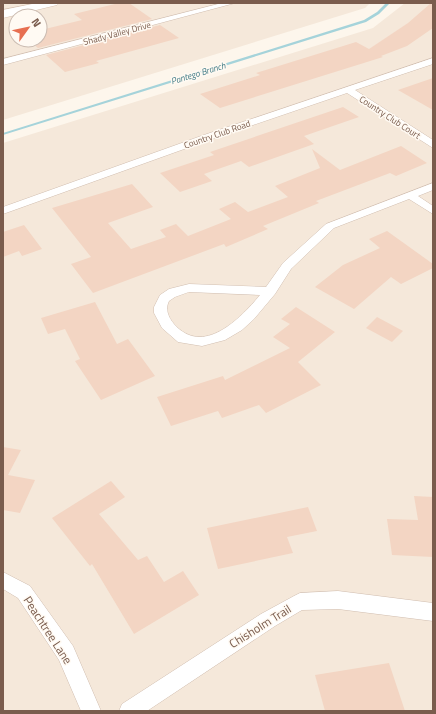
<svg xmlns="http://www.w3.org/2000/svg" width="436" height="714" font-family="'Titillium Web',sans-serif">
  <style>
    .residential { fill: #f5e8da; fill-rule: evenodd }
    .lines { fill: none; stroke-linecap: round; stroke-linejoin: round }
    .stream { fill: #a5d3da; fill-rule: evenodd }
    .building { fill: #f3d5c3 }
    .street-casing { stroke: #d1beb0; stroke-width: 1 }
    .secondary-casing { stroke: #d6c0b0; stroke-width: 1 }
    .street { fill: #fff; fill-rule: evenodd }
    .secondary { fill: #fff; fill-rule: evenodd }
    .labels { text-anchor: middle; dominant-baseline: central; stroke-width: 3; stroke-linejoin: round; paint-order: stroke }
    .far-street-label { font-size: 9px; fill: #7a5c4d; stroke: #fffaf3 }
    .far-water-label { font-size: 9px; font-style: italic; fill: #437c86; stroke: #fffaf3 }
    .near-street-label { font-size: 12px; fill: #7a5c4d; stroke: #fffaf3 }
  </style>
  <rect width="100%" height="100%" fill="#fdf6ec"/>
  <!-- residential -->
  <g class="residential">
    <path d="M3 3H370L365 8 3 120ZM16 16H40V40H16Z"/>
    <polygon points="405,3 433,3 433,711 3,711 3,143 373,28"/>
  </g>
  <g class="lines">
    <!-- stream -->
    <polygon class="stream" points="386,3 390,3 379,14 366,22 3,135 3,133 364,20 377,12"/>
  </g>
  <!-- building -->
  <g class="building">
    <polygon points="119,3 129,3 152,19 38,48 31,42 28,42 25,40 40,40 40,25 45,29 82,20 74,14"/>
    <polygon points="431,3 433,3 433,28 407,46 381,56 383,57 220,108 200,94 260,75 256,73 356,42 369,49 408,23"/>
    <polygon points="160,25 179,38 96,61 99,63 65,72 46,55"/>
    <polygon points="433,78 433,110 398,90"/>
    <polygon points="343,107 359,117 304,136 314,144 249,167 241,161 204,174 212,181 180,192 160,173 214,155 210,152"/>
    <polygon points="401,146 427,163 396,176 390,173 316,201 319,203 263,226 268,229 226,247 224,244 93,293 71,264 91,257 52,208 132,184 153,207 108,223 131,249 166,237 160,230 176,224 188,236 231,219 219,209 235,202 248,212 288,197 275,186 320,168 312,149 340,170"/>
    <polygon points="24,225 42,249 22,256 19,251 3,257 3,232"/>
    <polygon points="387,231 433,264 433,268 401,284 391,277 354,309 315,287 343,265 380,248 369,239"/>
    <polygon points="95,302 117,344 128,339 155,376 101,400 75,361 80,359 65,329 48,334 41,318"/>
    <polygon points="296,307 335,332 298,362 321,385 266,413 259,405 222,418 218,411 171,426 157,397 223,376 225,380 290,348 273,337 290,324 281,319"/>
    <polygon points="377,317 403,331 392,342 366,328"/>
    <polygon points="3,447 21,450 8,475 35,480 20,513 3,510"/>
    <polygon points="111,481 125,497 99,514 138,560 147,556 164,582 183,571 199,595 134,634 92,564 90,566 52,518"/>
    <polygon points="414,496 433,497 433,557 392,555 387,519 418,520"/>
    <polygon points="308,507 317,531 287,537 293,553 218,569 207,528"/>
    <polygon points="389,663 405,711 325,711 315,675"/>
  </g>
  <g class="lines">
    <!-- street casing -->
    <g class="street-casing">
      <g id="street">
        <polygon points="222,3 235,3 3,65 3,59"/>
        <polygon points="433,58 433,64 355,90 433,140 433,148 347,93 212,139 3,214 3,207 204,135"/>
        <path d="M433 183V190L418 196 433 206V214L409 199 334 228 291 269 275 294 254 319 242 330 225 340 202 346 178 342 162 328 154 313V307L160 295 169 289 189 284 266 287 283 263 326 224ZM189 292 260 295C240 319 203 357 174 324 168 317 165 309 169 301L175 297Z"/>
        <polygon points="3,572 30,586 73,646 101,711 81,711 59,660 18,598 3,589"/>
        <polygon points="338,591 433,603 433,621 338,609 302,610 275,626 147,711 119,711 122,704 261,614 294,596 300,593"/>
      </g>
    </g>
    <!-- secondary casing -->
    <g class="secondary-casing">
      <polygon id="secondary" points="37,3 59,3 57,5 3,18 3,10"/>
    </g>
    <!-- street -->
    <use href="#street" class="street"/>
    <!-- secondary -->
    <use href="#secondary" class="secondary"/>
  </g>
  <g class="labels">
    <!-- far-street labels -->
    <g class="far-street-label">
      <text transform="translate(117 33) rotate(-15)">Shady Valley Drive</text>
      <text transform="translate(390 117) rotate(33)">Country Club Court</text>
      <text transform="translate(217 134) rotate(-19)">Country Club Road</text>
    </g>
    <!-- far-water labels -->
    <g class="far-water-label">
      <text transform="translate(198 73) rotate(-17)">Pantego Branch</text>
    </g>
    <!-- near-street labels -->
    <g class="near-street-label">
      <text transform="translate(260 626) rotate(-32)">Chisholm Trail</text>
      <text transform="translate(48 630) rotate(57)">Peachtree Lane</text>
    </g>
  </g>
  <!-- border -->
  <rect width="436" height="714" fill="none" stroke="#7a5c4d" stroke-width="8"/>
  <!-- north arrow -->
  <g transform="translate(28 28) rotate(57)"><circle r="19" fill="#fffaf3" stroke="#cabbb1"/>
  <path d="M0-3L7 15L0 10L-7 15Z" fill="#e76f51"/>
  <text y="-6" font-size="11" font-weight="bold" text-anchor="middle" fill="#7a5c4d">N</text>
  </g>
</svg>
